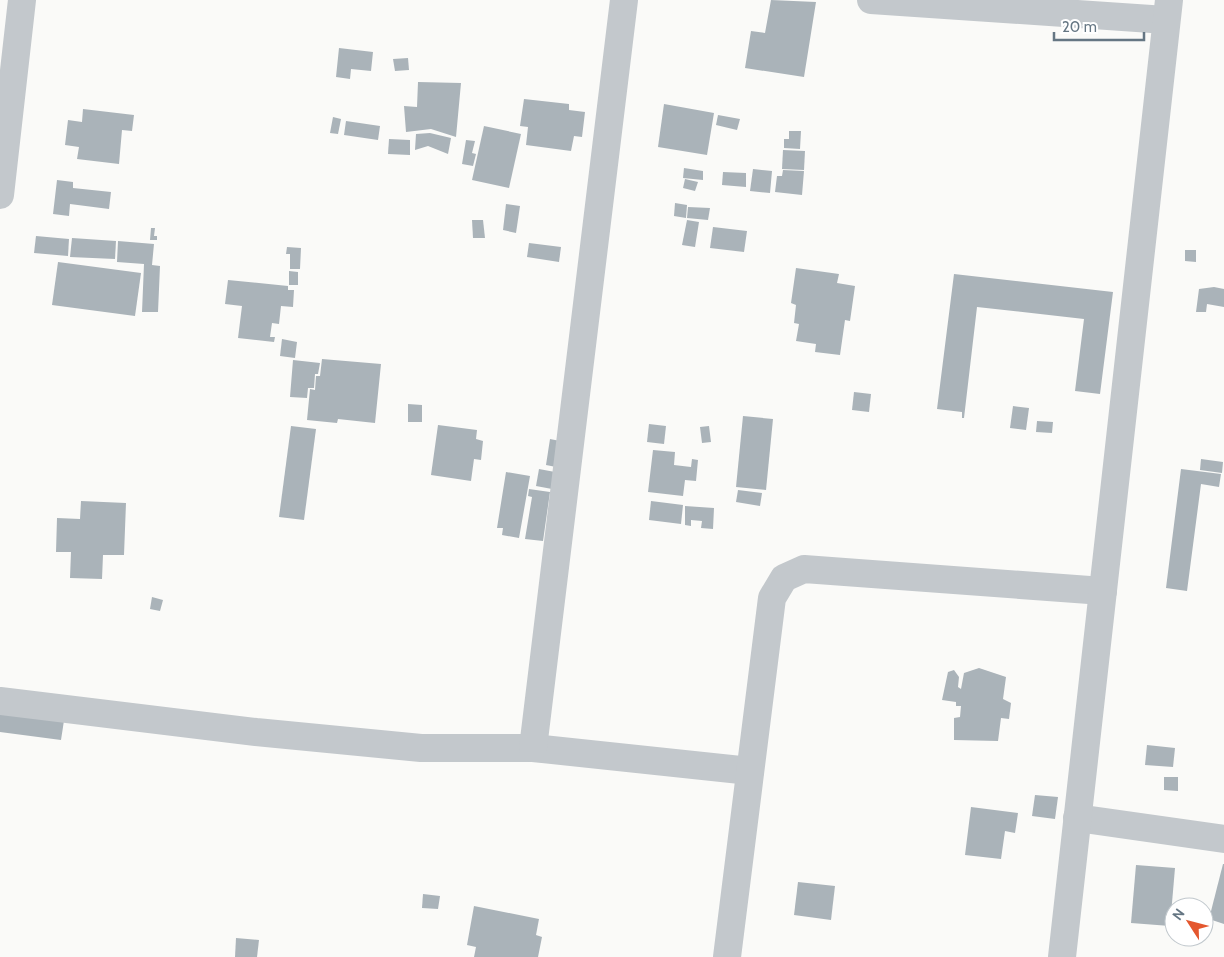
<svg xmlns="http://www.w3.org/2000/svg" width="1224" height="957" font-family="Cabin,sans-serif">
  <style>
    .building { fill: #aab3b9 }
    .lines { fill: none; stroke-linecap: round; stroke-linejoin: round }
    .street { stroke: #c3c8cc; stroke-width: 28 }
  </style>
  <rect width="100%" height="100%" fill="#fafaf8"/>
  <!-- building -->
  <g class="building">
    <polygon points="771,0 816,2 804,77 745,68 751,31 765,33"/>
    <polygon points="339,48 373,52 371,71 351,69 350,79 336,77"/>
    <polygon points="408,58 409,70 395,71 393,59"/>
    <polygon points="418,82 461,83 456,137 431,129 406,132 404,106 417,107"/>
    <polygon points="524,99 569,104 569,110 585,112 582,137 574,136 571,151 526,145 528,127 520,126"/>
    <polygon points="664,104 714,113 707,155 658,147"/>
    <polygon points="83,109 134,115 132,131 122,130 119,164 77,159 79,147 65,145 68,120 82,122"/>
    <polygon points="718,115 740,119 737,130 716,125"/>
    <polygon points="333,117 341,119 338,134 330,133"/>
    <polygon points="346,121 380,126 378,140 344,135"/>
    <polygon points="484,126 521,134 509,188 472,180"/>
    <polygon points="789,131 801,131 800,149 784,148 784,139 789,139"/>
    <polygon points="430,133 451,138 448,154 428,146 415,150 416,134"/>
    <polygon points="389,139 410,140 410,155 388,154"/>
    <polygon points="466,140 475,141 472,153 476,154 473,166 462,164"/>
    <polygon points="783,150 805,151 804,170 782,169"/>
    <polygon points="684,168 703,171 703,180 683,178"/>
    <polygon points="753,169 772,171 770,193 750,191"/>
    <polygon points="783,170 804,171 802,195 775,192 777,176 782,176"/>
    <polygon points="723,172 746,173 746,187 722,185"/>
    <polygon points="685,179 698,182 695,191 683,188"/>
    <polygon points="57,180 73,182 73,188 111,192 109,209 70,204 69,216 53,214"/>
    <polygon points="675,203 687,205 686,218 674,216"/>
    <polygon points="506,204 520,206 516,233 503,230"/>
    <polygon points="688,207 710,208 708,220 687,218"/>
    <polygon points="472,220 483,220 485,238 473,238"/>
    <polygon points="687,220 699,222 695,247 682,245"/>
    <polygon points="713,227 747,231 744,252 710,248"/>
    <polygon points="151,228 155,228 154,236 157,236 157,240 150,240"/>
    <polygon points="36,236 69,239 68,256 34,253"/>
    <polygon points="72,238 116,241 115,259 70,257"/>
    <polygon points="118,241 154,244 152,265 160,266 158,312 142,312 144,264 117,262"/>
    <polygon points="529,243 561,247 559,262 527,257"/>
    <polygon points="287,247 301,248 300,269 290,269 290,254 286,254"/>
    <polygon points="1185,250 1196,250 1196,262 1185,261"/>
    <polygon points="58,262 141,273 135,316 52,305"/>
    <polygon points="796,268 839,274 837,283 855,286 850,321 845,320 840,355 815,352 816,344 796,341 799,324 794,323 796,305 791,303"/>
    <polygon points="289,271 298,272 298,285 289,285"/>
    <polygon points="954,274 1113,292 1100,394 1075,391 1084,319 977,307 964,418 962,418 962,412 937,409"/>
    <polygon points="228,280 288,286 288,290 294,290 293,307 281,306 279,324 272,323 270,337 275,337 274,342 238,338 242,306 225,304"/>
    <polygon points="1214,287 1224,289 1224,307 1207,304 1206,312 1196,312 1199,289"/>
    <polygon points="282,339 297,342 295,358 280,356"/>
    <polygon points="322,359 381,364 375,423 338,419 337,423 307,420 310,389 315,390 316,376 320,376"/>
    <polygon points="293,360 320,363 318,374 315,374 314,388 308,388 307,398 290,397"/>
    <polygon points="854,392 871,394 869,412 852,410"/>
    <polygon points="408,404 422,405 422,422 408,422"/>
    <polygon points="1013,406 1029,408 1026,430 1010,428"/>
    <polygon points="743,416 773,419 766,490 736,487"/>
    <polygon points="1037,421 1053,422 1052,433 1036,432"/>
    <polygon points="649,424 666,426 664,444 647,442"/>
    <polygon points="438,425 477,430 476,439 483,441 481,460 474,459 471,481 431,475"/>
    <polygon points="291,426 316,429 304,520 279,517"/>
    <polygon points="709,426 711,442 702,443 700,427"/>
    <polygon points="550,439 560,441 556,467 546,465"/>
    <polygon points="653,450 675,452 674,465 691,467 692,459 698,460 696,481 685,480 683,496 648,492"/>
    <polygon points="1201,459 1223,462 1222,473 1200,470"/>
    <polygon points="539,469 555,472 552,489 536,486"/>
    <polygon points="1181,469 1221,474 1219,487 1201,484 1187,591 1166,588"/>
    <polygon points="506,472 530,476 519,538 502,535 503,528 497,528"/>
    <polygon points="529,489 550,492 543,541 525,539 532,497 528,496"/>
    <polygon points="738,490 762,493 760,506 736,502"/>
    <polygon points="81,501 126,503 124,555 103,555 102,579 70,578 71,552 56,552 57,518 80,519"/>
    <polygon points="651,501 683,505 681,524 649,520"/>
    <polygon points="685,506 714,508 713,529 701,528 702,521 691,520 691,526 685,525"/>
    <polygon points="152,597 163,600 160,611 150,609"/>
    <polygon points="979,668 1006,677 1003,699 1011,703 1009,719 1001,718 998,741 954,740 954,718 960,717 961,706 956,706 956,702 942,700 948,672 954,670 959,677 958,687 961,689 964,673"/>
    <polygon points="0,706 65,714 61,740 0,732"/>
    <polygon points="1147,745 1175,748 1173,767 1145,765"/>
    <polygon points="1164,777 1178,777 1178,791 1164,790"/>
    <polygon points="1035,795 1058,797 1055,819 1032,816"/>
    <polygon points="971,807 1018,813 1015,833 1005,831 1001,859 965,855"/>
    <polygon points="1223,864 1224,864 1224,924 1209,919"/>
    <polygon points="1136,865 1175,868 1170,926 1131,923"/>
    <polygon points="798,882 835,886 831,920 794,915"/>
    <polygon points="423,894 440,896 438,909 422,908"/>
    <polygon points="474,906 539,919 536,935 542,937 538,957 474,957 476,947 467,945"/>
    <polygon points="236,938 259,940 257,957 235,957"/>
  </g>
  <g class="lines">
    <!-- street -->
    <g class="street">
      <polyline points="871,0 1166,20"/>
      <polyline points="0,195 22,0"/>
      <polyline points="0,701 256,732 421,748 533,748 750,771"/>
      <polyline points="533,748 624,0"/>
      <polyline points="1077,818 1224,839"/>
      <polyline points="727,957 772,598 784,578 804,569 1103,591"/>
      <polyline points="1062,957 1169,0"/>
    </g>
  </g>
  <!-- north arrow -->
  <g transform="translate(1189 922) rotate(306)"><circle r="24" fill="#ffffff" stroke="#c1c8cd"/>
  <path d="M0-4L9 19L0 12L-9 19Z" fill="#e4572e"/>
  <text y="-8" font-size="14" font-weight="bold" text-anchor="middle" fill="#657683">N</text>
  </g>
  <!-- scale -->
  <path d="M1054 32v8h90v-8" fill="none" stroke="#657683" stroke-width="2.5"/>
  <text x="1062" y="32" font-size="15" fill="#657683" stroke="#ffffff" stroke-width="4" paint-order="stroke">20 m</text>
</svg>
